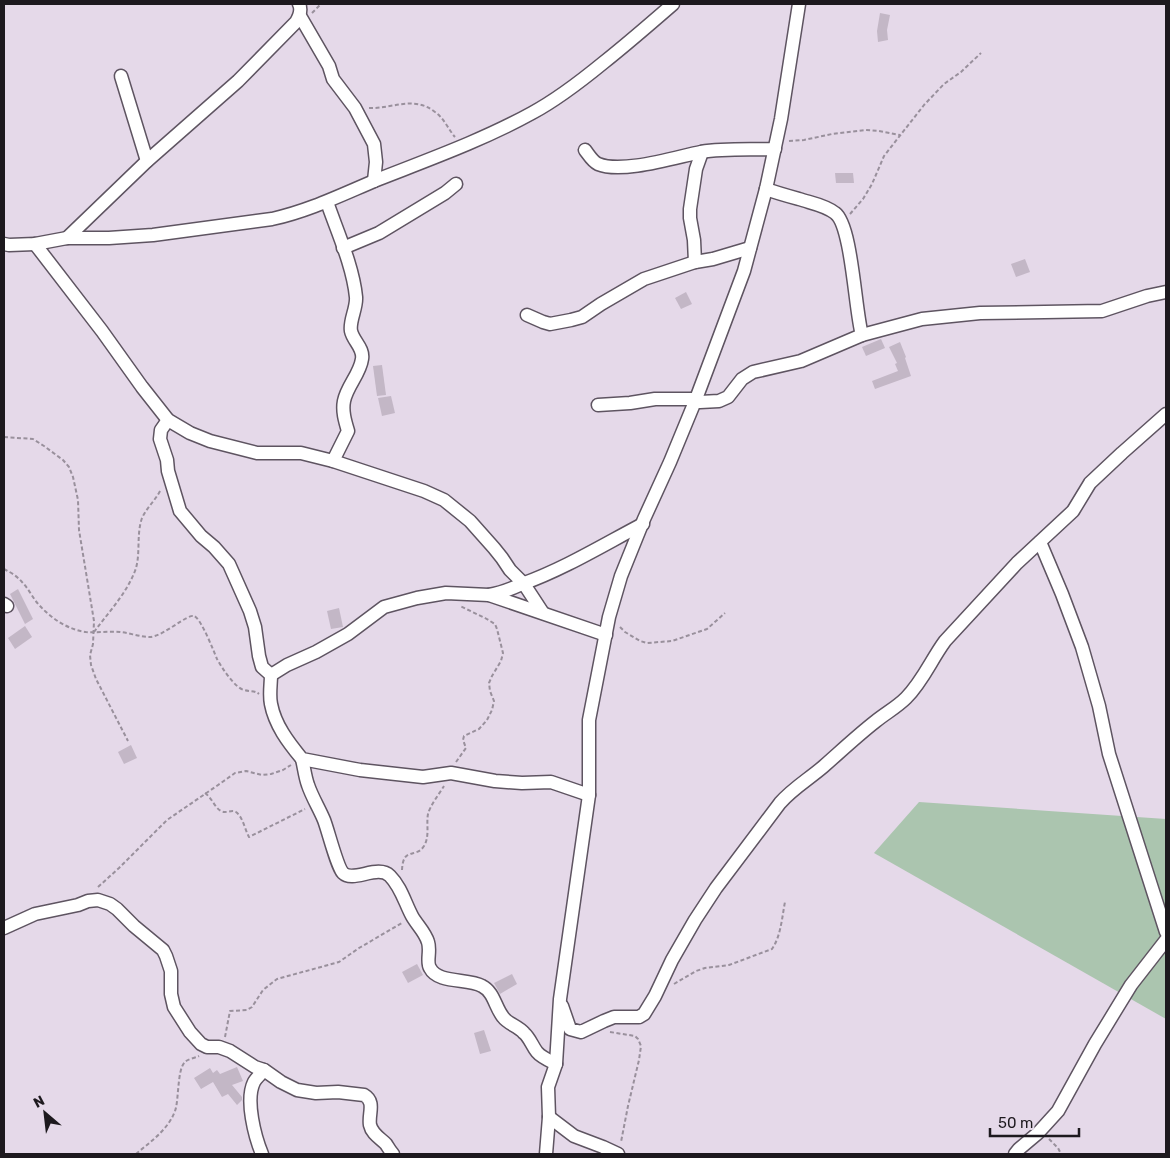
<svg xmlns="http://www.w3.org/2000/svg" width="1170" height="1158" font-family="Rubik,sans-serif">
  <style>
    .green { fill: #abc5af }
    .building { fill: #c3b7c6 }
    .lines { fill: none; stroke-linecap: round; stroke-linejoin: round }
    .minor-casing { stroke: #5e5461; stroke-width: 15 }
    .path { stroke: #99909c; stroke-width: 2; stroke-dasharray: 4 2.5; stroke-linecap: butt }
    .minor { stroke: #fff; stroke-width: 12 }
  </style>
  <rect width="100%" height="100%" fill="#e5d9e9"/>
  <!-- green -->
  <polygon class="green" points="919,802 1166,819 1166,1019 874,853"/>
  <!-- building -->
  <g class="building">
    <polygon points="880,13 890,15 887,30 888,40 878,42 877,31"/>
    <polygon points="835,173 853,173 854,183 836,183"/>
    <polygon points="1025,259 1030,272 1016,277 1011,264"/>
    <polygon points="686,292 692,304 681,309 675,298"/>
    <polygon points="881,339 885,348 866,356 862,347"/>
    <polygon points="900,342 906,357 905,358 911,376 875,389 872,381 898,371 895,364 897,363 889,347"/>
    <polygon points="382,365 386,395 377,396 373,366"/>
    <polygon points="391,396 395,413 382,416 378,398"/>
    <polygon points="18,589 33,619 25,624 10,594"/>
    <polygon points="339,608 343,627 331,629 327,611"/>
    <polygon points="25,626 32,637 15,649 8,638"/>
    <polygon points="131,745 137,758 124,764 118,752"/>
    <polygon points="417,964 423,975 408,983 402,972"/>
    <polygon points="512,974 517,984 500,994 494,983"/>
    <polygon points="484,1030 491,1051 480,1054 474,1033"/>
    <polygon points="237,1067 243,1081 232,1085 242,1097 242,1100 237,1105 228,1094 222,1097 213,1082 201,1089 194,1078 210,1068 213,1073 217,1070 220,1074"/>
  </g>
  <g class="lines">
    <!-- minor casing -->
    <g class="minor-casing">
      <g id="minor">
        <polyline points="300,16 329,66 333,79 355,108 374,144 376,162 374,181"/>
        <polyline points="121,76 147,161"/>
        <path d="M585 150C589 155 592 161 598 164 622 174 676 157 701 152 725 148 750 150 775 149"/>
        <path d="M766 189C777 193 788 196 799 199 811 203 825 205 835 213 852 225 855 311 862 335"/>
        <path d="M327 202C337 231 353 266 356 297 357 308 349 321 351 331 353 341 364 348 362 359 360 374 347 386 344 401 342 411 345 421 348 431L333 461"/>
        <path d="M67 238 147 161 238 81 296 22C299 17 302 10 299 4"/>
        <path d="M4 244 9 245 35 244 67 238H109L153 235 272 219C309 211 343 194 379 179 430 159 483 140 532 113 558 99 581 81 603 63 627 44 650 24 673 4"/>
        <polyline points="35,244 102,331 142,387 168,420 190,433 210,441 257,453 301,453 333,461 424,491 444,500 470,521 494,548 502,558 510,570 524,584 543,613"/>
        <polyline points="343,248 379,233 445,193 456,184"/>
        <polyline points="695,262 694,240 690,218 690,209 696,169 702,152"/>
        <polyline points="527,315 543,322 550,324 571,320 582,317 601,304 644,279 695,262 713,259 750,248"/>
        <polyline points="694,400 700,402 719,401 728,397 742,379 753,372 801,361 862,335 922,319 980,313 1102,311 1147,296 1166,292"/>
        <polyline points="598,405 630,403 655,399 696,399"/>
        <path d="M168 420 161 430 160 439 167 460 168 471 180 511 201 536 214 547 229 564 250 611 255 627 259 656 262 667 271 675C271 684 269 695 271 704 275 725 288 742 302 759L360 770 423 777 451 773 495 781 522 783 551 782 589 795"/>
        <polyline points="1040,542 1062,594 1082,647 1099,706 1109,754 1166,932"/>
        <path d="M489 595C501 593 511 589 522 584 564 569 603 545 643 524"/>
        <polyline points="4,604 7,606"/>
        <polyline points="271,675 287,665 316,652 348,634 384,607 417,598 446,593 489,595 606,635"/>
        <path d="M302 759C304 767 305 777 308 785 312 797 319 808 324 820 328 830 337 867 343 873 353 883 378 864 390 876 401 887 405 903 412 916 417 925 425 932 428 942 431 951 426 962 430 968 438 984 468 978 482 986 494 992 495 1007 503 1017 508 1024 518 1026 524 1033 530 1038 532 1046 537 1052 541 1057 550 1061 556 1064"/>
        <path d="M4 928 35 914 78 905 88 901 98 900 110 904 117 909 134 926 163 950 166 956 171 971V994L174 1007 190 1032 201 1044 207 1047H219L230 1051 255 1067 264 1070 281 1082 297 1090 316 1093 338 1092 364 1095C376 1102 368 1114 370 1125 372 1134 380 1138 386 1144 388 1147 390 1151 393 1154"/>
        <path d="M562 1006 570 1029 581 1032 604 1021 614 1017H639L644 1014 655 996 672 960 695 920 716 888 780 803C793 788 809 779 824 766 841 751 858 735 876 721 886 713 897 707 906 698 923 681 931 660 945 641L1017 563 1073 511 1090 483 1122 453 1166 414"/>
        <polyline points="549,1117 574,1136 603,1147 618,1154"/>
        <path d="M262 1154C255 1137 245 1100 254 1082 256 1078 261 1074 264 1070"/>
        <polyline points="546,1154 549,1117 548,1087 556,1064 560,999 589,795 589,720 609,617 621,576 644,519 670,462 696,399 744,271 766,189 781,119 799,4"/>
        <polyline points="1015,1154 1019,1149 1038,1133 1058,1111 1095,1044 1131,985 1166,940"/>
      </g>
    </g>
    <!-- path -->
    <g class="path">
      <polyline points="312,13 321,4"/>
      <path d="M369 108C392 109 414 95 435 112 444 118 448 129 455 137"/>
      <polyline points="789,141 804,140 832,134 866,130 879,131 900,135"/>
      <polyline points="850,214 863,199 872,184 884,156 924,105 944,84 961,72 981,53"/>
      <polyline points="4,437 33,439 44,446 63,460 69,467 73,477 78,500 79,530 94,621 93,644 90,655 91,665 96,679 128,741"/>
      <path d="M4 569C10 572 17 576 22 582 29 589 33 599 40 606 52 619 69 630 86 632 97 633 109 631 120 632 130 633 140 637 150 637 164 636 187 614 194 616 201 618 214 652 217 659 222 668 235 688 244 690 250 692 254 690 259 694"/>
      <polyline points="620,627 625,632 640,641 647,643 672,641 707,629 725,613"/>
      <path d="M94 632C108 613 126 594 135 571 141 555 136 535 142 518 147 507 156 500 161 489"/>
      <polyline points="456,762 466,748 463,740 464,736 479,729 487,720 492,710 494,701 490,691 489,683 492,676 501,661 503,653 497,629 495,624 485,618 460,606"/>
      <path d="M205 793C212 798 215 808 221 811 226 814 232 809 236 812 243 817 245 830 249 837L305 809"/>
      <path d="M402 870C403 846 416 859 424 846 430 836 426 824 428 814 430 806 439 794 444 786"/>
      <polyline points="98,887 119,868 167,820 221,783 235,773 246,771 262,775 271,774 283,770 291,765"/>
      <path d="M674 984 696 971 705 968 729 965 772 949C781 936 782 917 785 902"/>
      <polyline points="610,1032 635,1036 638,1039 641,1046 639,1060 628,1106 621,1142"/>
      <polyline points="225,1037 230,1011 247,1010 252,1007 263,990 277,979 339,962 359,948 402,923"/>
      <polyline points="1049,1139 1058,1148 1061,1154"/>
      <path d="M136 1154C150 1142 168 1130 175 1111 179 1101 177 1069 185 1062 188 1059 195 1058 199 1056"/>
    </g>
    <!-- minor -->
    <use href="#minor" class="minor"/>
  </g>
  <!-- border -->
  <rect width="1170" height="1158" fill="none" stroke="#1d191e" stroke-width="10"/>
  <!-- north arrow -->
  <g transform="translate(45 1113) rotate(332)" stroke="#e5d9e9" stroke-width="4" paint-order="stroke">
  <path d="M0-4L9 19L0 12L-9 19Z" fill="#1d191e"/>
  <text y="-8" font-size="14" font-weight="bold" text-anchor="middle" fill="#1d191e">N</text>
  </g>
  <!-- scale -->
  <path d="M990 1128v8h89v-8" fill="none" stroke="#1d191e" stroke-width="2.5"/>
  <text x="998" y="1128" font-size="15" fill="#1d191e" stroke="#e5d9e9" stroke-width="4" paint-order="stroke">50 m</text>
</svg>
